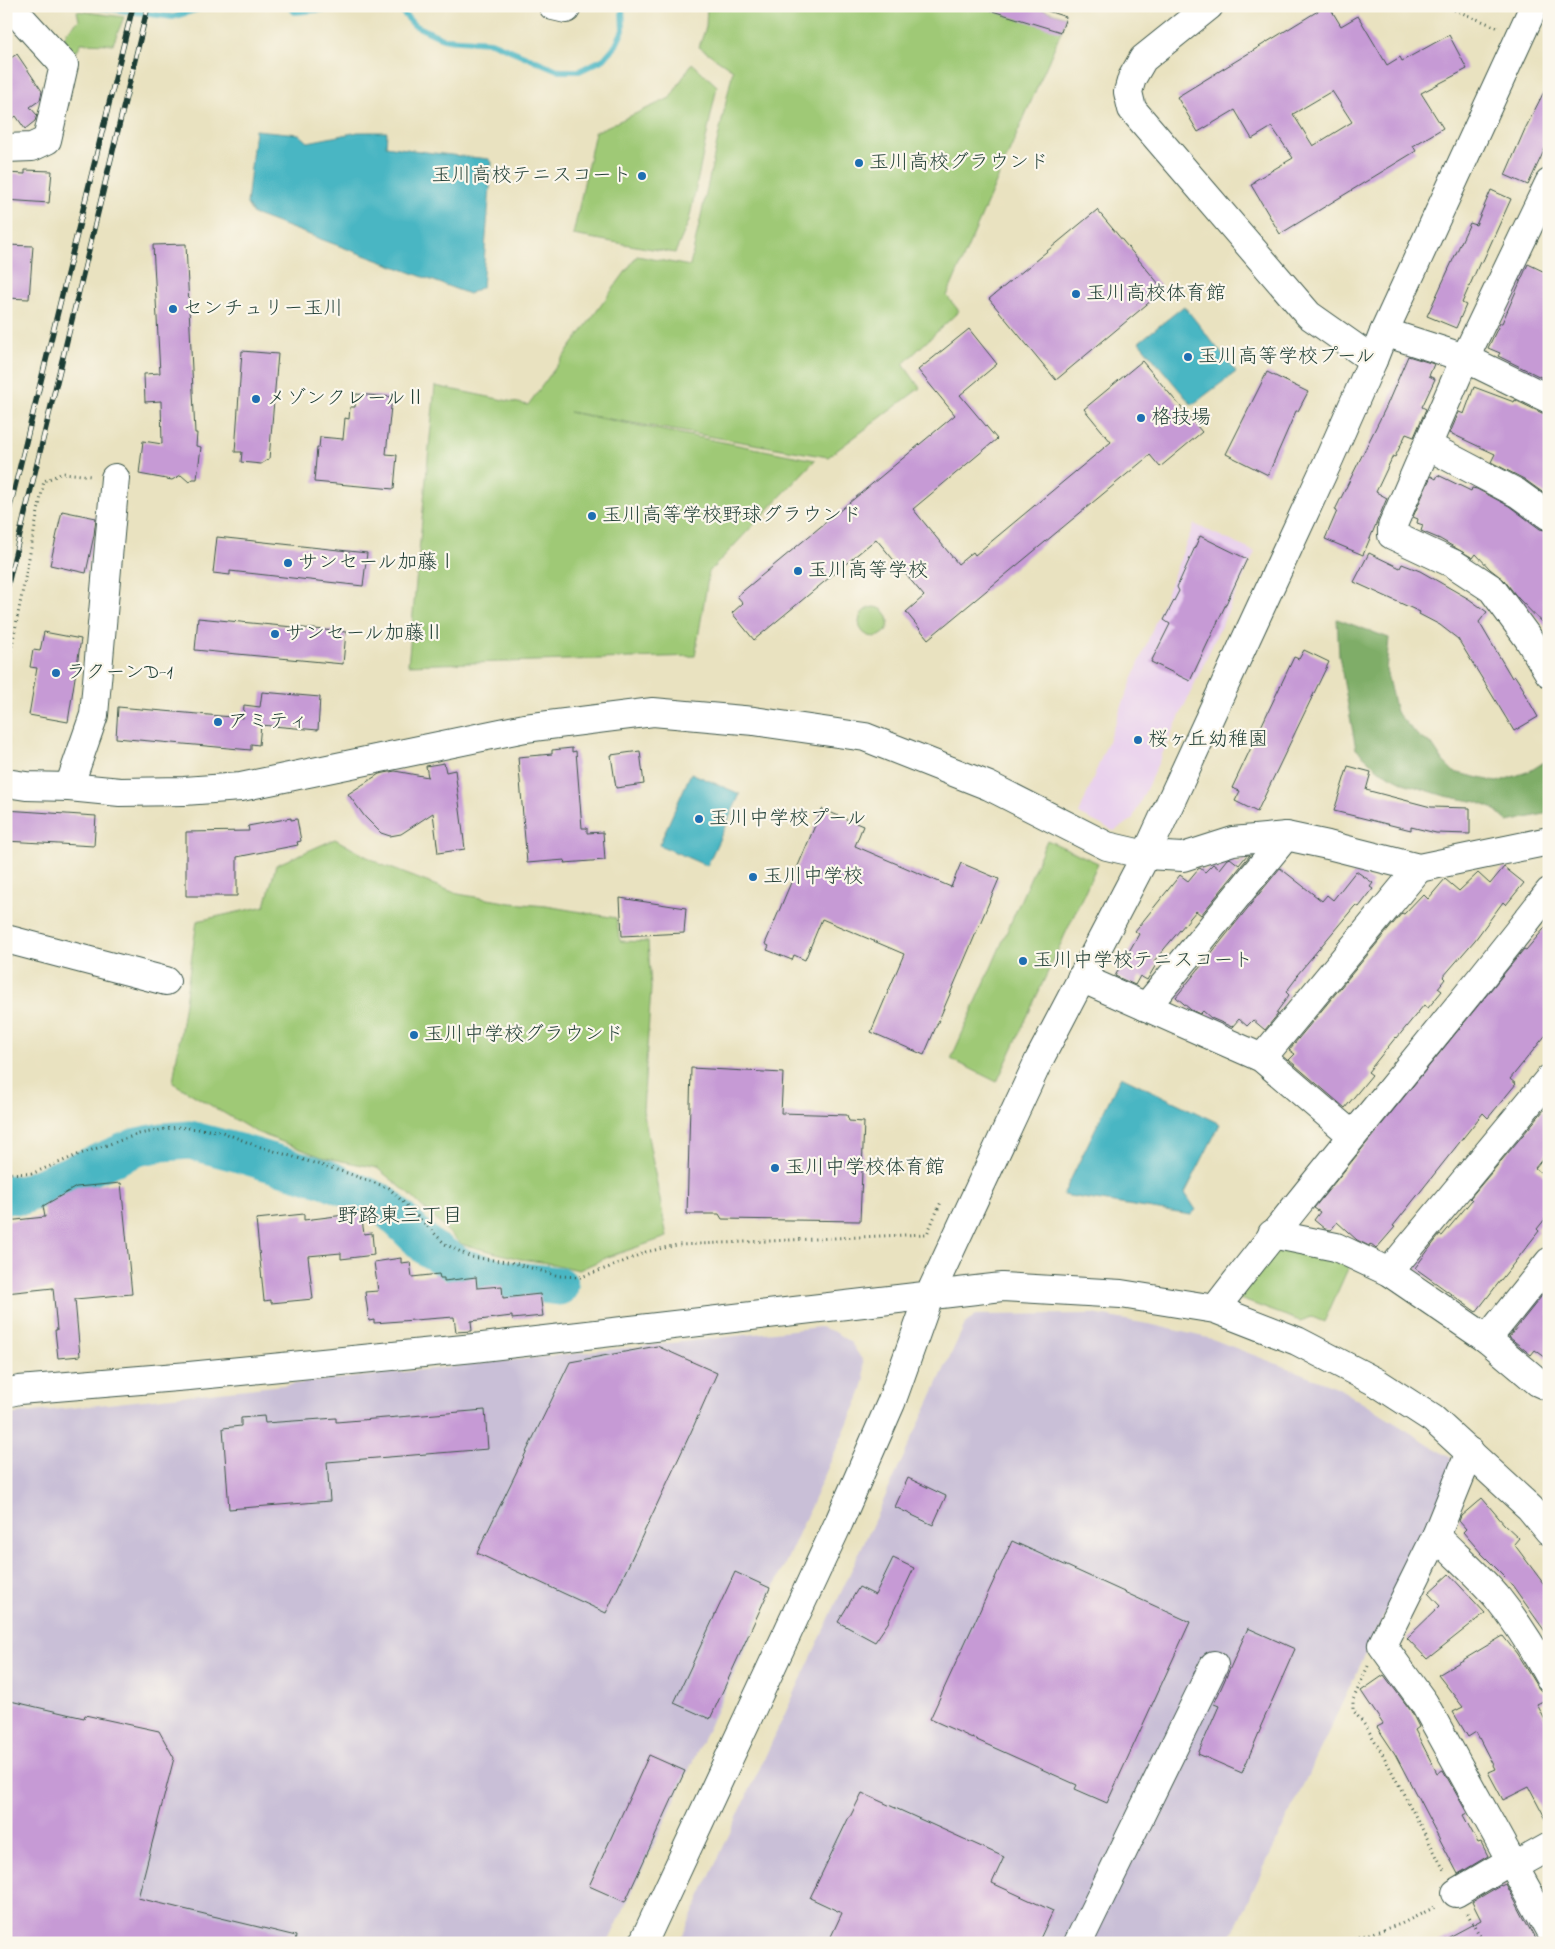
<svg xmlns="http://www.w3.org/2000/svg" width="1555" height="1949" font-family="'Indie Flower','Klee One',sans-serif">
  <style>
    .built { fill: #e9d1ed }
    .industrial { fill: #c9bfd7 }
    .green { fill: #9fc976; stroke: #5f8355 }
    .forest { fill: #7fad67; stroke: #4f754e }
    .water { fill: #48b6c3; stroke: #347a7c }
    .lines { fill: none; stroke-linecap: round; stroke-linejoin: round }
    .stream { stroke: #48b6c3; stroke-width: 6 }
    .river { stroke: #48b6c3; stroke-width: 39 }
    .building { fill: #c69ad5; fill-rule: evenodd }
    .minor-casing { stroke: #3d5649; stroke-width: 30 }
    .path { stroke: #3d5649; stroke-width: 3; stroke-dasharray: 1 4; stroke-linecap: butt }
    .minor { stroke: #fff; stroke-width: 28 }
    .rail-casing { stroke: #1f3d34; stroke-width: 5.5 }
    .rail { stroke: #fbf7ec; stroke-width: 4; stroke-dasharray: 11; stroke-linecap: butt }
    .poi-dot { fill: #1f6fb2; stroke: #fbf7ec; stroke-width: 2 }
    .labels { text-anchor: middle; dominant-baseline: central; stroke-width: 4.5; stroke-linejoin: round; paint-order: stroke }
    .poi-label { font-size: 20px; fill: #1f3d34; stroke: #fbf7ec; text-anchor: start }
    .neighbourhood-label { font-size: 21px; fill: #1f3d34; stroke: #fbf7ec }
  </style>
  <rect width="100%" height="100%" fill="#fbf7ec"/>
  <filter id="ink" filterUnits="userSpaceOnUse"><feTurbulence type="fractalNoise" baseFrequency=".02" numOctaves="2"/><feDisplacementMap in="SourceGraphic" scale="10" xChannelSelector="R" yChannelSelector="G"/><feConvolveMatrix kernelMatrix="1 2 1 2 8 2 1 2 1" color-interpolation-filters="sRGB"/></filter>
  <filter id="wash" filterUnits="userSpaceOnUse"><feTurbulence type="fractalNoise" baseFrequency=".0096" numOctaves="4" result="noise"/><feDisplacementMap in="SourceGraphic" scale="20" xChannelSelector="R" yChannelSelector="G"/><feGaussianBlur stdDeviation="1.12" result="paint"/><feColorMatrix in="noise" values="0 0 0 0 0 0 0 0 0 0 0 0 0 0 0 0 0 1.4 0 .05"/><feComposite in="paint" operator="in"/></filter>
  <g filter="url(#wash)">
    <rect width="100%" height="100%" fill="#e9e2c0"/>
    <!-- built -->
    <polygon class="built" points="1194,524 1255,552 1132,820 1114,831 1079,814"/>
    <!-- industrial -->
    <g class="industrial">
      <polygon points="1093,1314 1153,1325 1212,1339 1337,1387 1451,1458 1454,1468 1228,1943 679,1943 965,1324 975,1315"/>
      <polygon points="820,1327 835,1332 851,1343 863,1361 865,1379 859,1398 785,1564 608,1943 6,1943 6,1417 15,1414"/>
    </g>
    <!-- green -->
    <g class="green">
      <polygon points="707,6 1032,6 1066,17 1061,32 947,296 959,311 903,364 920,388 828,457 569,412 815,460 709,572 695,656 408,665 435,386 528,405 637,256 690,266 733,70 699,47 706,27"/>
      <polygon points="77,11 124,17 113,44 81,43 76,53 63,42 67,32 79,20"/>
      <polygon points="692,63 717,86 689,221 675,253 573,235 595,132 670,98"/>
      <circle cx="874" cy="622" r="15"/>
      <polygon points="335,839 380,864 458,894 511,903 546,906 616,918 620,941 648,942 651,988 643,1110 667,1237 608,1257 579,1270 548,1263 520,1259 461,1244 408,1193 377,1168 322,1157 256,1132 173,1083 197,921 265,906 276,865"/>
      <polygon points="1047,840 1098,863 997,1082 951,1059"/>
      <polygon points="1278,1243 1351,1262 1324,1322 1312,1317 1300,1321 1237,1298"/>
    </g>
    <!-- forest -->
    <polygon class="forest" points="1337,619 1389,638 1386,670 1396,712 1420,738 1431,743 1443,761 1454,772 1497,782 1530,771 1549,759 1549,813 1508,822 1494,809 1477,802 1445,796 1406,784 1379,770 1356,749 1339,656"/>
    <!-- water -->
    <g class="water">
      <polygon points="255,130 299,134 308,142 358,132 387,132 386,146 433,153 489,159 492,162 482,287 469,294 253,214 247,204"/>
      <polygon points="1184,306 1236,372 1192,405 1139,342"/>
      <polygon points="691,773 740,794 707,866 659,845"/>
      <polygon points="1121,1076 1220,1124 1185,1193 1196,1210 1191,1215 1063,1195"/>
    </g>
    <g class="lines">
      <!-- stream -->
      <g class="stream">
        <polyline points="91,6 173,17 208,6"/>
        <polyline points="288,6 295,12 357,6"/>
        <polyline points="397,6 414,25 444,39 491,42 560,71 579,71 604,59 616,45 623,30 622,6"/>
      </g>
      <!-- river -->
      <polyline class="river" points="6,1194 23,1195 137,1147 162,1142 190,1140 239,1153 327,1179 382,1203 429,1248 463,1268 508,1280 559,1286"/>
    </g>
    <g id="blocks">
      <!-- building -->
      <g class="building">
        <polygon points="989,6 1032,6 1066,17 1061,32 989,10"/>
        <path d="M1326 6H1329L1341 26 1358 16 1387 65 1400 57 1402 61 1449 35 1467 69 1421 93 1443 128 1413 146 1416 151 1280 234 1251 185 1255 183 1254 181 1293 158 1272 127 1252 139 1235 110 1198 132 1177 97ZM1332 91 1352 122 1313 146 1293 114Z"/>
        <polygon points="17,54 42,91 40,100 30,107 37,115 35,121 25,129 16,116 6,124 6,61"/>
        <polygon points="1549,82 1549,140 1528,185 1505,175 1525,129"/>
        <polygon points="25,170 52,171 49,203 6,200 6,173 25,174"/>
        <polygon points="1491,190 1511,199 1482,263 1480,262 1462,303 1466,305 1456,328 1427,316 1470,223 1476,225"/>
        <polygon points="1097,210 1164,290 1056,380 989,299"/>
        <polygon points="186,244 195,433 197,433 196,446 201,447 197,479 193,479 189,482 181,475 172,480 139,474 143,441 162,444 161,401 145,402 144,374 160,373 153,245"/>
        <polygon points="6,245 33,246 29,299 6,298"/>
        <polygon points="1528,264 1549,274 1549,381 1498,356 1500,353 1488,348 1500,323 1502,323"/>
        <polygon points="969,329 997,364 960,395 997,439 913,509 958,564 973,552 975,555 1111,442 1084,409 1142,361 1202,432 1160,467 1150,455 928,639 906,612 924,596 876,539 754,640 732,613 743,603 737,596 955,415 918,370"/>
        <polygon points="242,351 278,354 269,459 261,464 241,462 242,452 235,452"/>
        <polygon points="1408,356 1434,364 1429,376 1435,379 1422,407 1426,409 1414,437 1406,434 1395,457 1393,456 1376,492 1387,498 1363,555 1325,539 1337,511 1335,510 1386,407"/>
        <polygon points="1267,372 1308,392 1298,411 1296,411 1268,475 1226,454"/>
        <polygon points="1474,387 1514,402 1515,400 1542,413 1549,414 1549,497 1524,479 1491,462 1495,454 1450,433 1459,412 1464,414"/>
        <polygon points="356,394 392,397 386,454 397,455 394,489 314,482 317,448 319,448 320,437 343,439 345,418 349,419 350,407 355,407"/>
        <polygon points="1438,475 1471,491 1472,488 1477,489 1509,506 1540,529 1549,531 1549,630 1518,598 1504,580 1490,569 1476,554 1473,558 1440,539 1421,531 1423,525 1417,523 1418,519 1413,517 1431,476 1436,479"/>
        <polygon points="62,511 96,518 94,535 86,573 50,565"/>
        <polygon points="1200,536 1247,559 1190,681 1151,662 1170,624 1164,620 1179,591 1177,587"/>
        <polygon points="217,537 367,553 363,586 230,571 230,575 213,573"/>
        <polygon points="1369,553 1400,568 1402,564 1420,571 1469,599 1487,612 1479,622 1512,678 1515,676 1524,690 1523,691 1538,717 1514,731 1458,639 1440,625 1419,614 1420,612 1354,582"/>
        <polygon points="198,618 346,632 343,664 195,650"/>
        <polygon points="44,632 81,639 68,722 29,715 37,668 30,667 33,650 40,651"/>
        <polygon points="1304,650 1329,662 1257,812 1235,801 1240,791 1232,788 1294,657 1299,659"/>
        <polygon points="262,692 320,697 318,730 261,725 259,745 251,744 251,750 116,738 118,707 243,718 244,705 260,707"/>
        <polygon points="572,748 572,752 576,751 582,828 587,828 587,833 603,832 605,860 564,863 565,860 527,863 518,757 552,754 552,750"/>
        <polygon points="640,751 644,784 616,788 611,755"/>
        <polygon points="444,763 446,772 455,770 465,849 438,853 433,813 401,834 390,836 381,833 365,817 348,794 379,774 395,771 428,777 426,766"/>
        <polygon points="1348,766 1371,772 1366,790 1431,807 1470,808 1470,834 1436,833 1411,827 1411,830 1334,811"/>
        <polygon points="822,809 863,826 855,846 951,887 961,863 999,879 924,1055 871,1032 904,954 822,919 805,960 794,955 792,960 767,950 769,946 765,944"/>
        <polygon points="6,810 96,816 94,846 6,841"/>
        <polygon points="291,818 291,820 297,819 301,841 297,842 298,845 237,857 237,896 186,896 186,832 249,831 248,826"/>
        <polygon points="1247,855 1250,855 1201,915 1196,911 1154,961 1157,963 1147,980 1140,976 1135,985 1115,976 1139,934 1135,931 1180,875 1188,881 1198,869 1200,868 1205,872 1213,864 1219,869 1227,859 1230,858 1239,865"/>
        <polygon points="1504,867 1524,883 1506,905 1503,902 1475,940 1443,977 1445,979 1438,988 1442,991 1428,1008 1424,1005 1397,1038 1396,1037 1368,1072 1372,1075 1345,1108 1289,1060 1295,1054 1289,1050 1402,913 1404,914 1423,894 1428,899 1445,879 1459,891 1478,873 1490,884"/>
        <polygon points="1280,868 1322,901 1327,895 1333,900 1356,871 1373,883 1370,887 1373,889 1359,907 1356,905 1354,907 1297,975 1298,976 1286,992 1289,995 1276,1013 1278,1014 1265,1030 1253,1020 1247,1026 1239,1019 1232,1027 1211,1018 1203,1011 1200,1014 1191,1010 1176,997"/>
        <polygon points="620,898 686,908 684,933 622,936"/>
        <polygon points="1549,923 1549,1031 1510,1079 1516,1084 1488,1118 1483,1113 1393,1226 1395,1227 1376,1249 1370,1244 1369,1246 1357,1240 1337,1222 1331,1230 1325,1229 1314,1220 1320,1212 1314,1208 1524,949 1526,950"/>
        <polygon points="691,1068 783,1073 781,1113 847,1115 849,1121 864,1122 860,1221 722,1219 719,1214 687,1214"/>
        <polygon points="1549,1104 1549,1151 1535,1168 1549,1179 1549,1214 1537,1229 1539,1231 1476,1312 1415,1268 1435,1241 1440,1235 1442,1236 1472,1200 1470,1198"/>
        <polygon points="121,1183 132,1294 75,1299 80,1356 58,1358 55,1330 57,1330 53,1288 6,1293 6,1221 45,1217 43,1206 76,1187"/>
        <polygon points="361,1213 364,1234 372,1233 374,1255 341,1259 341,1253 308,1256 313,1299 271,1303 271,1300 264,1301 256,1219 304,1214 304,1220"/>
        <polygon points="401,1258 401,1263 410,1262 412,1277 439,1274 440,1278 444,1278 444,1281 476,1277 477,1288 502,1286 503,1298 540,1294 543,1316 512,1319 512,1316 471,1321 472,1331 456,1332 454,1317 374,1323 374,1320 369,1321 365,1292 378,1291 374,1262"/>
        <polygon points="1549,1287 1549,1360 1535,1350 1531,1355 1509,1337"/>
        <polygon points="657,1346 717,1373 691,1432 606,1613 477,1553 570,1362"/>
        <polygon points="485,1410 488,1449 327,1462 330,1501 229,1509 223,1428 241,1426 241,1418 264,1416 265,1423 336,1418 336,1422"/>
        <polygon points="908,1478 946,1496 933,1525 895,1507"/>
        <polygon points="1482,1498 1504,1524 1519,1538 1514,1544 1549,1591 1549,1637 1510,1582 1481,1553 1463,1532 1466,1529 1459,1521 1461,1516"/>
        <polygon points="1012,1541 1190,1622 1107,1803 1075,1789 1077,1785 930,1719"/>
        <polygon points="893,1558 914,1568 888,1623 875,1642 838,1622 859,1587 875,1595"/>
        <polygon points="735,1572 770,1588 710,1719 674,1703"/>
        <polygon points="1449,1574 1485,1613 1427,1659 1407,1638 1440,1606 1428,1593"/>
        <polygon points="1248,1628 1295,1649 1260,1728 1261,1728 1242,1773 1198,1754 1219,1706 1214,1704"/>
        <polygon points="1503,1636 1517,1654 1536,1685 1541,1691 1549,1693 1549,1698 1537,1704 1549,1728 1549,1825 1529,1787 1503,1800 1488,1772 1495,1769 1476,1732 1468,1737 1453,1712 1463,1707 1438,1675"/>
        <polygon points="1384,1675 1411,1711 1419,1727 1415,1730 1437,1773 1443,1770 1467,1813 1463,1815 1478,1843 1481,1842 1488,1856 1458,1874 1395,1754 1377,1727 1383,1724 1361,1691"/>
        <polygon points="6,1700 84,1718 85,1715 159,1731 174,1758 138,1898 296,1936 295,1943 6,1943"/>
        <polygon points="649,1755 685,1771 625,1902 589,1886"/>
        <polygon points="862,1793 1004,1857 992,1883 1053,1911 1038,1943 828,1943 842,1913 810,1898 849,1817 850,1817"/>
        <polygon points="1506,1884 1537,1943 1438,1943 1481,1920 1472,1902 1501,1885 1502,1886"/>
      </g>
    </g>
  </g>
  <g filter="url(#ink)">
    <use href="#blocks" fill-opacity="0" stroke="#3d5649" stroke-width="1"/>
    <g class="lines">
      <!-- minor casing -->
      <g class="minor-casing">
        <g id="minor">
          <polyline points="553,6 566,9 567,6"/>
          <polyline points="1209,6 1143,59 1132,78 1128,92 1132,109 1309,315 1373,360"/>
          <polyline points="6,148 32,147 47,140 64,65 10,6"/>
          <polyline points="1549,183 1465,358 1392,527 1392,535 1454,564 1492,589 1528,638 1549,673"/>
          <polyline points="1384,332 1465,358 1549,399"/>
          <polyline points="1428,446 1517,493 1549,516"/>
          <polyline points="6,783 26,786 69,787 120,792 184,791 241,787 525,728 653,712 754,721 865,737 989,786 1107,846 1146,855 1183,857 1233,841 1286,836 1328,845 1419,868 1549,841"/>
          <polyline points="69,787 94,715 115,478"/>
          <polyline points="6,939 166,981"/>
          <polyline points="1081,978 1262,1058 1352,1135"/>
          <polyline points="1146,1007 1286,836"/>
          <polyline points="1262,1058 1419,868"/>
          <polyline points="1272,1234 1336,1247 1389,1272 1487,1339 1538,1382 1549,1387"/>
          <polyline points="1389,1272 1549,1079"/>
          <path d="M1215 1309C1323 1168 1440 1033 1549 892"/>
          <polyline points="1487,1339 1549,1262"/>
          <polyline points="6,1393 19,1390 189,1376 474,1348 1002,1287 1121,1294 1215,1309 1297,1341 1376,1382 1433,1419 1530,1508 1549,1531"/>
          <polyline points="1470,1452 1436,1536 1382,1645 1424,1703 1549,1930"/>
          <path d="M1436 1536C1456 1556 1478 1575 1496 1596 1516 1621 1534 1649 1549 1677"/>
          <polyline points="1515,1866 1549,1847"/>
          <polyline points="1456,1893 1512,1860"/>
          <polyline points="643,1943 839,1522 891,1403 930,1294 1039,1060 1146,855 1326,466 1373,360 1384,332 1534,6"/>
          <polyline points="1078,1943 1214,1665"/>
        </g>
      </g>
      <!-- path -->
      <g class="path">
        <polyline points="1445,6 1499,28"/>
        <polyline points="6,676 44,481 63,473 92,476"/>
        <polyline points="6,1173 31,1174 80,1154 139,1134 177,1127 220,1131 254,1145 347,1173 389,1188 445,1244 471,1257 514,1263 559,1276 581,1277 613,1266 646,1252 677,1245 927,1234 941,1202"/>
        <polyline points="1368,1666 1353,1700 1353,1710 1367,1728 1382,1753 1445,1872"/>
        <polyline points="1467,1913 1484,1943"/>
        <polyline points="1340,1943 1401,1924 1437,1906"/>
      </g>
      <!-- minor -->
      <use href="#minor" class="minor"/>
      <!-- rail casing -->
      <g class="rail-casing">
        <g id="rail">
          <polyline points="6,523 133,6"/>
          <polyline points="6,592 148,6"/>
        </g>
      </g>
      <!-- rail -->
      <use href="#rail" class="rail"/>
    </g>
  </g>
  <!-- markers -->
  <g class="poi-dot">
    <circle cx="859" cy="163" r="5"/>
    <circle cx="642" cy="176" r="5"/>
    <circle cx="1076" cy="294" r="5"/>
    <circle cx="173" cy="309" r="5"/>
    <circle cx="1188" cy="357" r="5"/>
    <circle cx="256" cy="399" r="5"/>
    <circle cx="1141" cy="418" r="5"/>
    <circle cx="592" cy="516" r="5"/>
    <circle cx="288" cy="563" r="5"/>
    <circle cx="798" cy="571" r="5"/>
    <circle cx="275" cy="634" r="5"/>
    <circle cx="56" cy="673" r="5"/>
    <circle cx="218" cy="722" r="5"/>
    <circle cx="1138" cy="740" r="5"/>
    <circle cx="699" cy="819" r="5"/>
    <circle cx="753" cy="877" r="5"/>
    <circle cx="1023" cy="961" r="5"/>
    <circle cx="414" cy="1035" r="5"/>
    <circle cx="775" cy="1168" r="5"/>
  </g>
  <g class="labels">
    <!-- poi labels -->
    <g class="poi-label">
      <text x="869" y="163">玉川高校グラウンド</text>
      <text x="632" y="176" text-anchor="end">玉川高校テニスコート</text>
      <text x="1086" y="294">玉川高校体育館</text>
      <text x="183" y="309">センチュリー玉川</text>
      <text x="1198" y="357">玉川高等学校プール</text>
      <text x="266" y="399">メゾンクレールⅡ</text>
      <text x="1151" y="418">格技場</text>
      <text x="602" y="516">玉川高等学校野球グラウンド</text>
      <text x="298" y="563">サンセール加藤Ⅰ</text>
      <text x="808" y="571">玉川高等学校</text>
      <text x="285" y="634">サンセール加藤Ⅱ</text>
      <text x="66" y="673">ラクーンD-1</text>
      <text x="228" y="722">アミティ</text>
      <text x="1148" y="740">桜ヶ丘幼稚園</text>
      <text x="709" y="819">玉川中学校プール</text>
      <text x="763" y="877">玉川中学校</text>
      <text x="1033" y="961">玉川中学校テニスコート</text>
      <text x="424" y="1035">玉川中学校グラウンド</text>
      <text x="785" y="1168">玉川中学校体育館</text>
    </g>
    <!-- neighbourhood labels -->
    <g class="neighbourhood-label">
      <text x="400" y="1217">野路東三丁目</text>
    </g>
  </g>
  <!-- margin -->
  <rect width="1555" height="1949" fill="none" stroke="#fbf7ec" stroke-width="25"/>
</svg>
